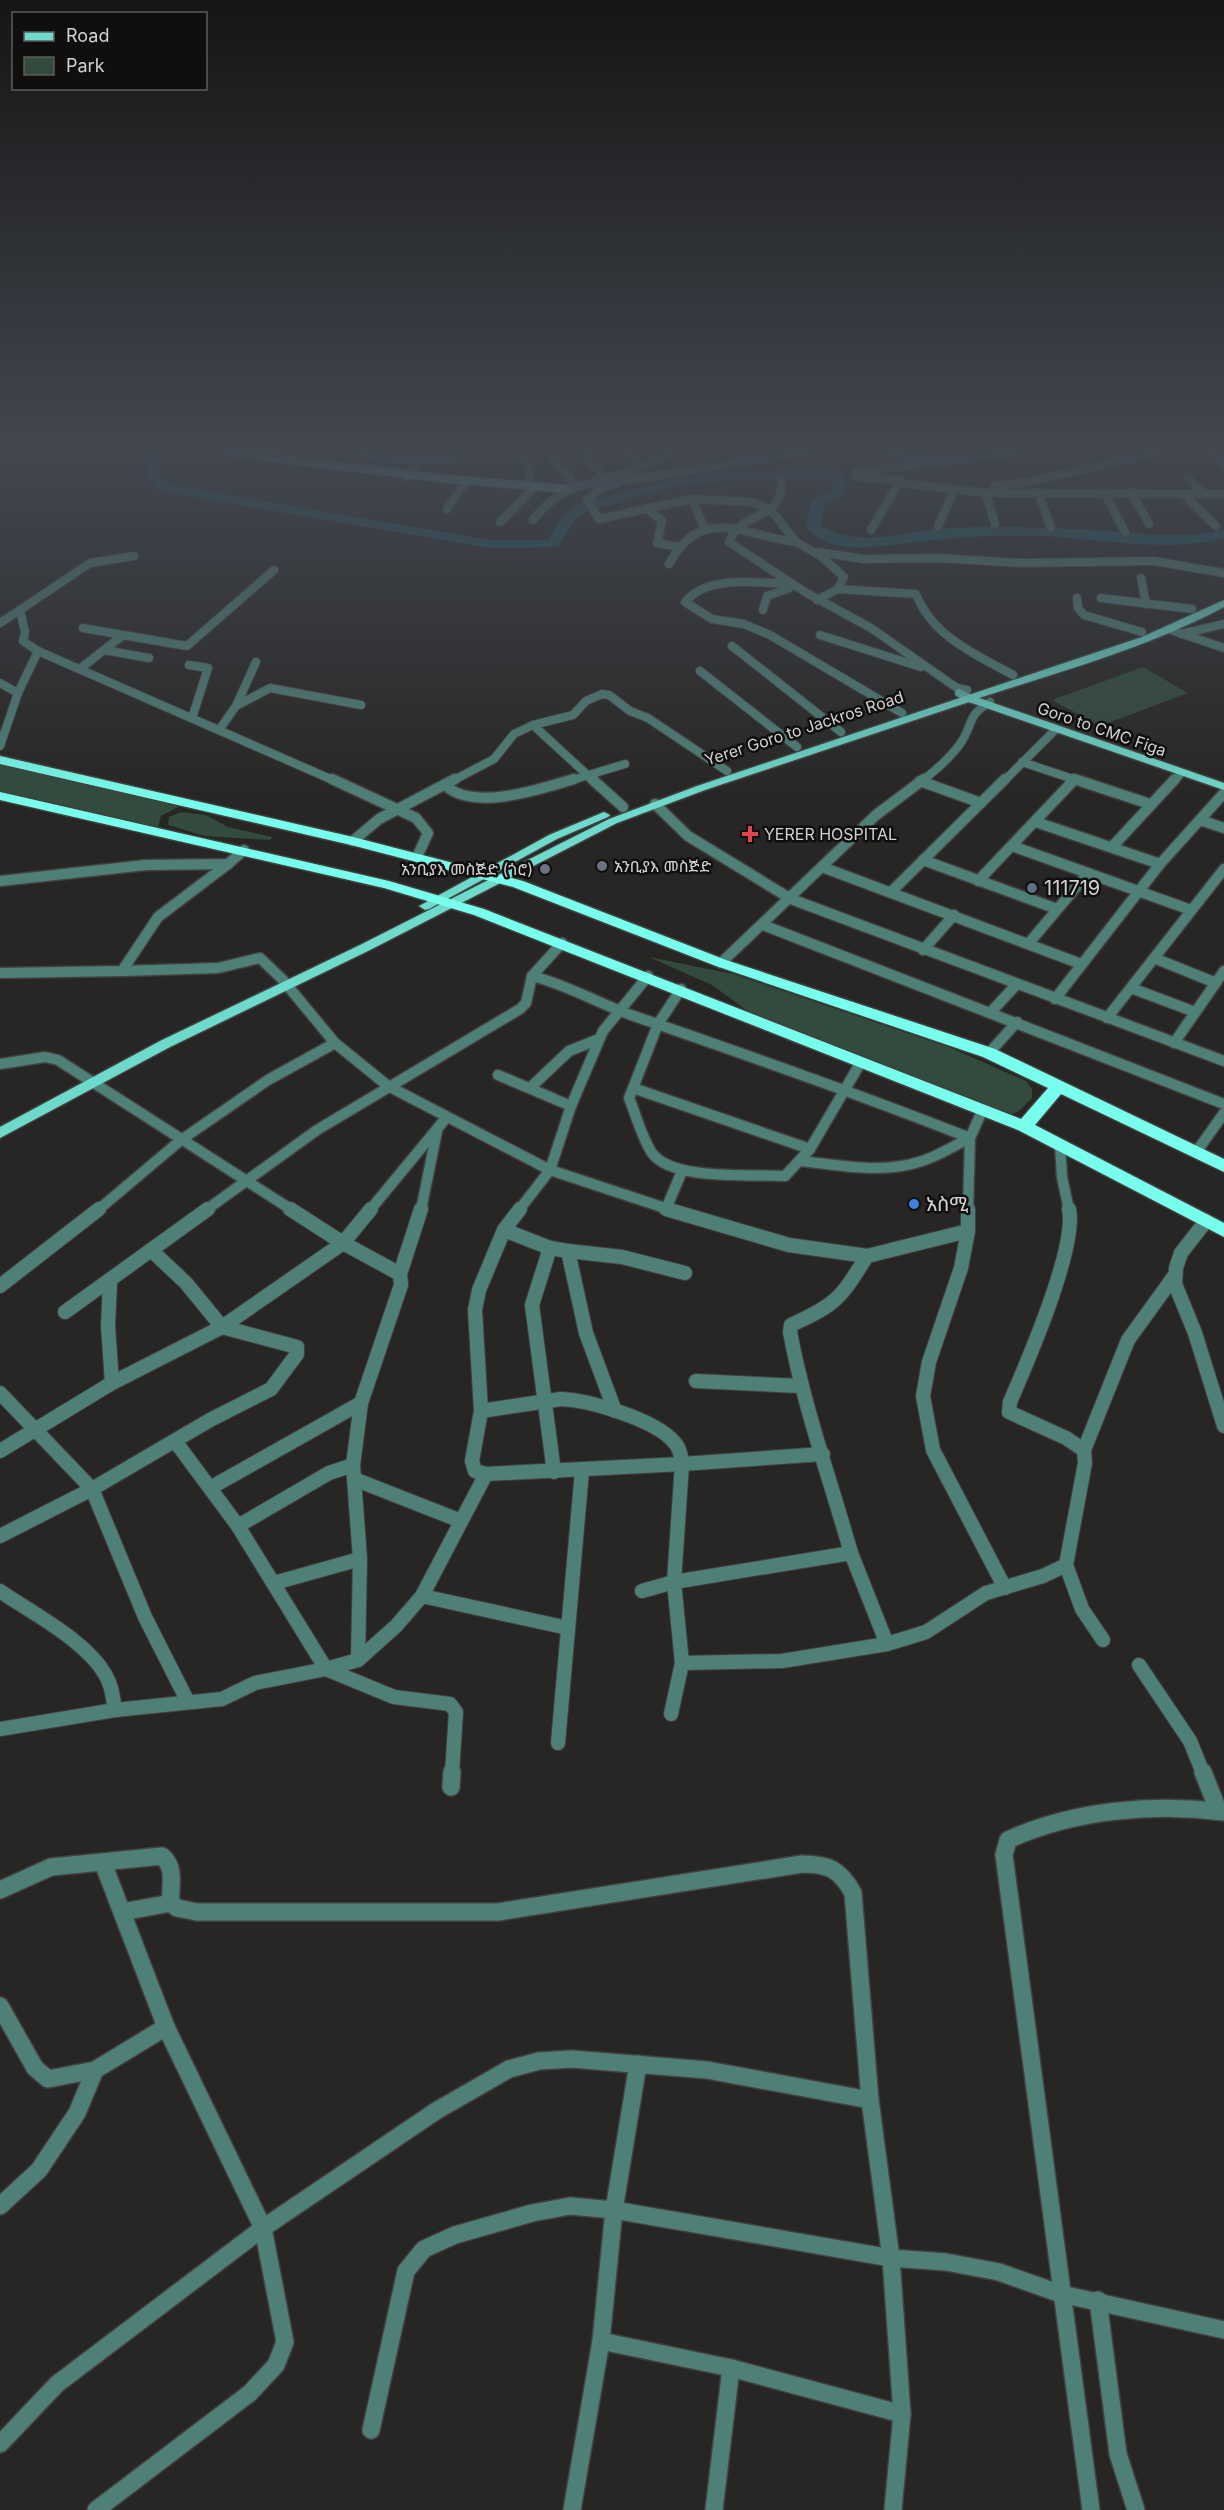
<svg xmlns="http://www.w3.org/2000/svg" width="1224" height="2510" font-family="Inter,'Noto Sans Ethiopic',sans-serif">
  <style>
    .green { fill: #324b3d }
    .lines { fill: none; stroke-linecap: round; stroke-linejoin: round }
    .river { fill: #1d5960; fill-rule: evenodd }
    .street-far3-casing { stroke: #434140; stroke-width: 10 }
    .street-far2-casing { stroke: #434140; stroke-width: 13 }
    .street-far1-casing { stroke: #434140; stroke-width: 16 }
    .street-casing { stroke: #434140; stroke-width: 20 }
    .secondary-casing { stroke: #434140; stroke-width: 10 }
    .primary-casing { stroke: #434140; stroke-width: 3 }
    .highway-casing { stroke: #434140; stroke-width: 3 }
    .street-far3 { stroke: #4f8078; stroke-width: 8 }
    .street-far2 { stroke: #4f8078; stroke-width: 10 }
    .street-far1 { stroke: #4f8078; stroke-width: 14 }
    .street { stroke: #4f8078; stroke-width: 17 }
    .secondary { stroke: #61b3a7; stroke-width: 8 }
    .primary { fill: #6ddacb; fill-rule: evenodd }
    .highway { fill: #78feec; fill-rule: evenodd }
    .health-dot { fill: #e0444e; stroke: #100f0e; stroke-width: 2 }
    .worship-dot { fill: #6b7280; stroke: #100f0e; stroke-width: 2 }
    .service-dot { fill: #5c6f8a; stroke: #100f0e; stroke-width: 2 }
    .shop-dot { fill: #3f7fe0; stroke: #100f0e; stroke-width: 2 }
    .labels { text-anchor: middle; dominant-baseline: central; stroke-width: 5; stroke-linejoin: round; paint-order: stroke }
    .far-street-label { font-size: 16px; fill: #d3d1d0; stroke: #100f0e }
    .far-poi-label { font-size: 16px; fill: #d3d1d0; stroke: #100f0e; text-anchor: start }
    .poi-label { font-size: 20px; fill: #d3d1d0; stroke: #100f0e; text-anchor: start }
  </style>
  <rect width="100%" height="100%" fill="#282624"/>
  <!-- green -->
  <g class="green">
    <polygon points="1143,667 1188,693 1100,726 1052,700"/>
    <polygon points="0,765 177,805 178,807 161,816 158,828 0,792"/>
    <polygon points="181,812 206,815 228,827 272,837 270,840 205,836 168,825 169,817"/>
    <polygon points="649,957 733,974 951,1048 1026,1081 1032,1089 1032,1098 1018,1112 1004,1116 753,1015 712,985"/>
  </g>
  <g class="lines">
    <!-- river -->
    <path class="river" d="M140 452H154L161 459V476L170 485 489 540H548L563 515 580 504 654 484 683 477 735 472 833 470 838 471 847 481 842 495 825 503 821 526C859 548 897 533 937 529 989 525 1040 527 1092 530 1136 533 1181 540 1224 530V538C1166 553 1102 539 1043 536 988 534 937 539 884 546 860 549 823 549 807 528 807 505 810 500 831 490L833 482 829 478 735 480 683 485 658 491 590 510 574 521 558 547 489 548 160 491 147 477 149 463Z"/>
    <!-- street-far3 casing -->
    <g class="street-far3-casing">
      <g id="street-far3">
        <polyline points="357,452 375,457 420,459 407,477"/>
        <polyline points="521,452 531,474 527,487"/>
        <polyline points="589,452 581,456 598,468 603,480"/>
        <polyline points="627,452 640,467"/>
        <polyline points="804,452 622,481 600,489 587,500 599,519 692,499 752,502 771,510 796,542 821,556 844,577 838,589 817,600"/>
        <polyline points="888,452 922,457"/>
        <polyline points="1212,452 1224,464"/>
        <polyline points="420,459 456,458 459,452"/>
        <polyline points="552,461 567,473 574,487"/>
        <polyline points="855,472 1018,452"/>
        <polyline points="856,477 900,480 871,530"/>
        <path d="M781 478C785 524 743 507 729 542L805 592 871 628 957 688 967 690"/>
        <polyline points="1188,478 1204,494"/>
        <polyline points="901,483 986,493 1224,494"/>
        <polyline points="994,486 1028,482 1157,452"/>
        <polyline points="1038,492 1051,528"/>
        <polyline points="1104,492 1125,532"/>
        <polyline points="1131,492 1149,524"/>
        <polyline points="986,493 995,524"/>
        <polyline points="1183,494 1216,526"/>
        <polyline points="692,499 705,530"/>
        <polyline points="646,508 662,521 657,543 680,547"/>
        <polyline points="447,509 466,481"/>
        <path d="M533 520C561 485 579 488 618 475 638 470 656 460 675 452"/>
        <polyline points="500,522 535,487"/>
        <polyline points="938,526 954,491"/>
        <polyline points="819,552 863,559 937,558 1022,563 1154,561 1224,573"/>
        <path d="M669 564C702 502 747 537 796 542"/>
        <polyline points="1141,578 1146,604"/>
        <path d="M791 584C759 583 708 574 685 602L712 619 744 624 770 635 902 713"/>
        <path d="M838 589 916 594C933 637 975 654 1013 675"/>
        <polyline points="1077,598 1078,608 1084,615 1142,632"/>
        <polyline points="1101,598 1192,609"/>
        <polyline points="20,610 90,563 134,556"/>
        <polyline points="763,610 767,596 789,588"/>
        <polyline points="0,623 20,610 25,632 23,641 38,651"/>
        <polyline points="83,628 123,635"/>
        <polyline points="1171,630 1224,648"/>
        <polyline points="1181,634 1224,624"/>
        <polyline points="820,635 921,667"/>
        <polyline points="732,646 841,732"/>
        <polyline points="104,650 149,658"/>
        <polyline points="189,665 208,668 192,718"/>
        <polyline points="81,668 123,635 187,646 274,570"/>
        <polyline points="700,671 797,747"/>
        <polyline points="0,683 18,693"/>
        <polyline points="236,706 270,688 361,705"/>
        <polyline points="533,725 594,781"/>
        <polyline points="219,730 236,706 256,662"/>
        <polyline points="0,746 18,693 38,651 335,781"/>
        <polyline points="1022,762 1079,781"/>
        <polyline points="452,781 494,759 514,734 533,725 573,715 586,701 602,694 609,695 630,711 648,718 727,771"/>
        <polyline points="569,781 625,764"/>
        <path d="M922 781C936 770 950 758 960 744 974 724 966 716 990 702"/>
        <polyline points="1004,781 1055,730"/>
        <polyline points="1174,781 1181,773"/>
      </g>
    </g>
    <!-- street-far2 casing -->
    <g class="street-far2-casing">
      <g id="street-far2">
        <polyline points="332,779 416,818 428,833 417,857"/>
        <polyline points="592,779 623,807"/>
        <polyline points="1074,779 1150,804"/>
        <polyline points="920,781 981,803"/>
        <path d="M445 785C473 812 541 789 574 779"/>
        <polyline points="655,804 688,836 791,899 1224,1061"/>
        <polyline points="1200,820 1224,828"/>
        <polyline points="1036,822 1160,864"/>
        <polyline points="353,841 379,819 455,779"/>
        <polyline points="1012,846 1191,910"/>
        <polyline points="1112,847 1175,779"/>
        <polyline points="923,860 1057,909"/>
        <polyline points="822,867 1081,964"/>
        <polyline points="0,881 146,865 228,864 244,850"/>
        <polyline points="978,881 1074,780"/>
        <polyline points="891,892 1005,779"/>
        <polyline points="763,925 1224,1104"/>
        <polyline points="1029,943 1088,873"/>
        <polyline points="923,950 954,915"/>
        <polyline points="1154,958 1216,983"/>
        <polyline points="721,963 876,815 924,779"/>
        <polyline points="122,971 218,968 260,958 282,979 335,1043 388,1086 550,1170 671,1210"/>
        <polyline points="0,973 122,971 158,917 228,864"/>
        <path d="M532 976C568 985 599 1004 634 1016 747 1055 859 1094 970 1138 953 1146 937 1157 919 1162 881 1174 839 1165 801 1161"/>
        <polyline points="1131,988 1195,1012"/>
        <polyline points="1055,999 1160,864 1224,793"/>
        <polyline points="991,1012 1017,984"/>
        <polyline points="1107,1018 1224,869"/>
        <polyline points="1174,1043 1224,971"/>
        <polyline points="989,1053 1017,1022"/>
        <polyline points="0,1064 45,1057 58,1060 292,1210"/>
        <polyline points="498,1075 571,1106"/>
        <polyline points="531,1087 569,1051 599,1039"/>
        <polyline points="633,1088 658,1024 681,989"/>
        <path d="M633 1088 810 1149 785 1176C752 1174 672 1181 652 1153 642 1138 636 1115 629 1098Z"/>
        <polyline points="1060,1145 1062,1177 1069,1210"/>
        <polyline points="810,1149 861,1062"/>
        <polyline points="1197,1151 1224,1113"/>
        <polyline points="666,1209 682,1171"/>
        <polyline points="98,1210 181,1140 268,1080 335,1043"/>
        <polyline points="206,1210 317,1130 520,1009 526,1003 532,976 562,943"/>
        <polyline points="370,1210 446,1118"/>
        <polyline points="421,1210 437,1131"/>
        <polyline points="519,1210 550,1170 571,1106 603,1031 648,976"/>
        <polyline points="968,1210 970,1138 982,1111"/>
      </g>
    </g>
    <!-- street-far1 casing -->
    <g class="street-far1-casing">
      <g id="street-far1">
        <polyline points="290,1209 343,1243 371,1209"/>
        <polyline points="520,1209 504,1230 550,1248 568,1251 586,1333 615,1411"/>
        <polyline points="666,1209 789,1245 867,1256 968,1231"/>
        <polyline points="968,1209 968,1231 961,1268 929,1362 923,1396 933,1450 1005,1588"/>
        <polyline points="1206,1221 1181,1253 1176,1268 1175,1284 1195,1333 1224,1426"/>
        <polyline points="550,1248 532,1305 554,1472"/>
        <polyline points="568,1251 622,1257 685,1273"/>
        <polyline points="400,1274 421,1209"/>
        <polyline points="110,1282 108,1326 112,1383"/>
        <polyline points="0,1286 99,1209"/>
        <polyline points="65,1312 208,1209"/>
        <polyline points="696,1381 800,1386"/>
        <polyline points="0,1393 92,1489 145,1617 188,1702"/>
        <path d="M561 1399C589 1400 656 1420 674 1442 680 1448 681 1456 682 1464L486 1474 475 1471 472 1461 481 1411Z"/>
        <polyline points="481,1411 475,1310 479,1290 504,1230"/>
        <polyline points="175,1441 238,1526 326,1669 358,1660 396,1626 422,1596 486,1474"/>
        <polyline points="1084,1450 1128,1340 1175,1275"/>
        <polyline points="0,1451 112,1383 222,1327 343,1243 400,1274 401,1285 361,1403 353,1465 360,1559 358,1660"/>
        <polyline points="682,1464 674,1582 682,1663 782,1661 887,1644 851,1553"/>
        <polyline points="682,1464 823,1454"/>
        <polyline points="354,1479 461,1521"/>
        <polyline points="210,1488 361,1403"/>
        <polyline points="238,1526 329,1473 353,1465"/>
        <polyline points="0,1536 92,1489 210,1420 271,1389 297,1354 297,1347 222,1327 186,1283 151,1250"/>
        <polyline points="1066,1565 1082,1609 1103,1640"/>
        <polyline points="274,1583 360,1559"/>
        <path d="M0 1591C32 1613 85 1640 105 1674 112 1685 113 1698 115 1710"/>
        <path d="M642 1591 674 1582 851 1553C830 1479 804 1407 790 1332L791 1325C837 1304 840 1299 867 1256"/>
        <polyline points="422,1596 568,1628"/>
        <path d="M887 1644 926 1632 986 1593 1043 1576 1066 1565 1085 1463 1084 1450 1066 1438 1009 1412 1010 1402C1027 1363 1077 1248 1069 1209"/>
        <polyline points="1139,1665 1190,1741 1203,1773"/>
        <polyline points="671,1714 682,1663"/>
        <polyline points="0,1729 115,1710 222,1699 255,1683 326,1669 394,1697 450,1704 456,1712 452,1773"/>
        <polyline points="558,1743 582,1471"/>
      </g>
    </g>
    <!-- street casing -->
    <g class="street-casing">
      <g id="street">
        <polyline points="1203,1772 1218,1810"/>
        <polyline points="451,1787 452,1772"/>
        <polyline points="103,1863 166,2027 263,2228 436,2111 509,2069 539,2061 572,2059 707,2070 870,2100"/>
        <path d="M0 1890 51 1867 162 1856C177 1869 169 1886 171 1903L177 1908 197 1912H498L802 1864C828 1864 840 1869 853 1893L870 2100 891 2258 902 2414 893 2510"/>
        <polyline points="122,1912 171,1903"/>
        <polyline points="0,2006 35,2068 48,2079 95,2070 166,2027"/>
        <polyline points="0,2206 39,2170 77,2113 95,2070"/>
        <polyline points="1098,2300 1118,2454 1136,2510"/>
        <polyline points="601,2341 731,2368 902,2414"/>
        <polyline points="371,2430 406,2271 424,2249 455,2235 532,2213 570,2206 614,2210 891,2258 946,2262 999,2272 1061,2294 1224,2330"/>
        <polyline points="0,2444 57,2384 263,2228 285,2342 276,2365 250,2393 96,2510"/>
        <polyline points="572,2510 601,2341 614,2210 638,2064"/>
        <polyline points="714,2510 731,2368"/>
        <path d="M1091 2510 1004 1855 1008 1840C1073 1810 1154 1803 1224 1812"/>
      </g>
    </g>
    <!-- secondary casing -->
    <g class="secondary-casing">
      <g id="secondary">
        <polyline points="224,452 438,478 567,489"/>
        <polyline points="959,693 971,699"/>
      </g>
    </g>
    <!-- primary casing -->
    <g class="primary-casing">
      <g id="primary">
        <path d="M1224 600V607C1147 648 1062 671 979 698L1224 783V790L969 702 705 790 617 823 368 951 170 1047 0 1138V1127L160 1041 360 945 609 819 697 786 1142 637Z"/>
        <polygon points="604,812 610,815 608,817 557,839 429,909 425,910 419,906 549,835"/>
      </g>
    </g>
    <!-- highway casing -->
    <g class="highway-casing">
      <polygon id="highway" points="0,756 353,837 523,881 726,960 995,1049 1224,1159 1224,1172 1061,1094 1035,1125 1224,1223 1224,1237 1018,1130 474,915 384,888 0,800 0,792 389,881 484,909 1021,1119 1048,1088 983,1057 716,966 513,887 351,845 0,764"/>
    </g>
    <!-- street-far3 -->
    <use href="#street-far3" class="street-far3"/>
    <!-- street-far2 -->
    <use href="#street-far2" class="street-far2"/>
    <!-- street-far1 -->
    <use href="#street-far1" class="street-far1"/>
    <!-- street -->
    <use href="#street" class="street"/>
    <!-- secondary -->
    <use href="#secondary" class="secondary"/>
    <!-- primary -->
    <use href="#primary" class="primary"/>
    <!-- highway -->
    <use href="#highway" class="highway"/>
  </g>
  <!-- sky -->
  <linearGradient id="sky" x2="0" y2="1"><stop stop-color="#161514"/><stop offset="0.56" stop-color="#424750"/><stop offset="1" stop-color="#424750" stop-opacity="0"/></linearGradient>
  <rect width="1224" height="803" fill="url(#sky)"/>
  <!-- markers -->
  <path class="health-dot" d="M747 825h6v6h6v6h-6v6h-6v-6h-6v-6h6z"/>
  <g class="worship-dot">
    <circle cx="602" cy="866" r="6"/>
    <circle cx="545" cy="869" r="6"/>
  </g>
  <circle class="service-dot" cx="1032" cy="888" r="6"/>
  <circle class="shop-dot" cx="914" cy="1204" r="6"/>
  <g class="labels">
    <!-- far-street labels -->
    <g class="far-street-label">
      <text transform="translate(804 728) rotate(-18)">Yerer Goro to Jackros Road</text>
      <text transform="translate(1102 729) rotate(19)">Goro to CMC Figa</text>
    </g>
    <!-- far-poi labels -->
    <g class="far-poi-label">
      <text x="764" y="834">YERER HOSPITAL</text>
      <text x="614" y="866">አንቢያእ መስጅድ</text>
      <text x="533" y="869" text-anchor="end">አንቢያእ መስጅድ (ጎሮ)</text>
    </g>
    <!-- poi labels -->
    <g class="poi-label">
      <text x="1044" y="888">111719</text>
      <text x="926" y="1204">አስሚ</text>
    </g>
  </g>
  <!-- legend -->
  <rect x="12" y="12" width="195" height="78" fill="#100f0e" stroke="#5e5d5c" stroke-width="1.5"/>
  <rect x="24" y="32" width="30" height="9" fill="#6ddacb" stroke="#5e5d5c" stroke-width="1.5"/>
  <text x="66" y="42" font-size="18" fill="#d3d1d0">Road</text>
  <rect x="24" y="57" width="30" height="18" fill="#324b3d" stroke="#5e5d5c" stroke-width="1.5"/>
  <text x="66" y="72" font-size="18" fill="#d3d1d0">Park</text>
</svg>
